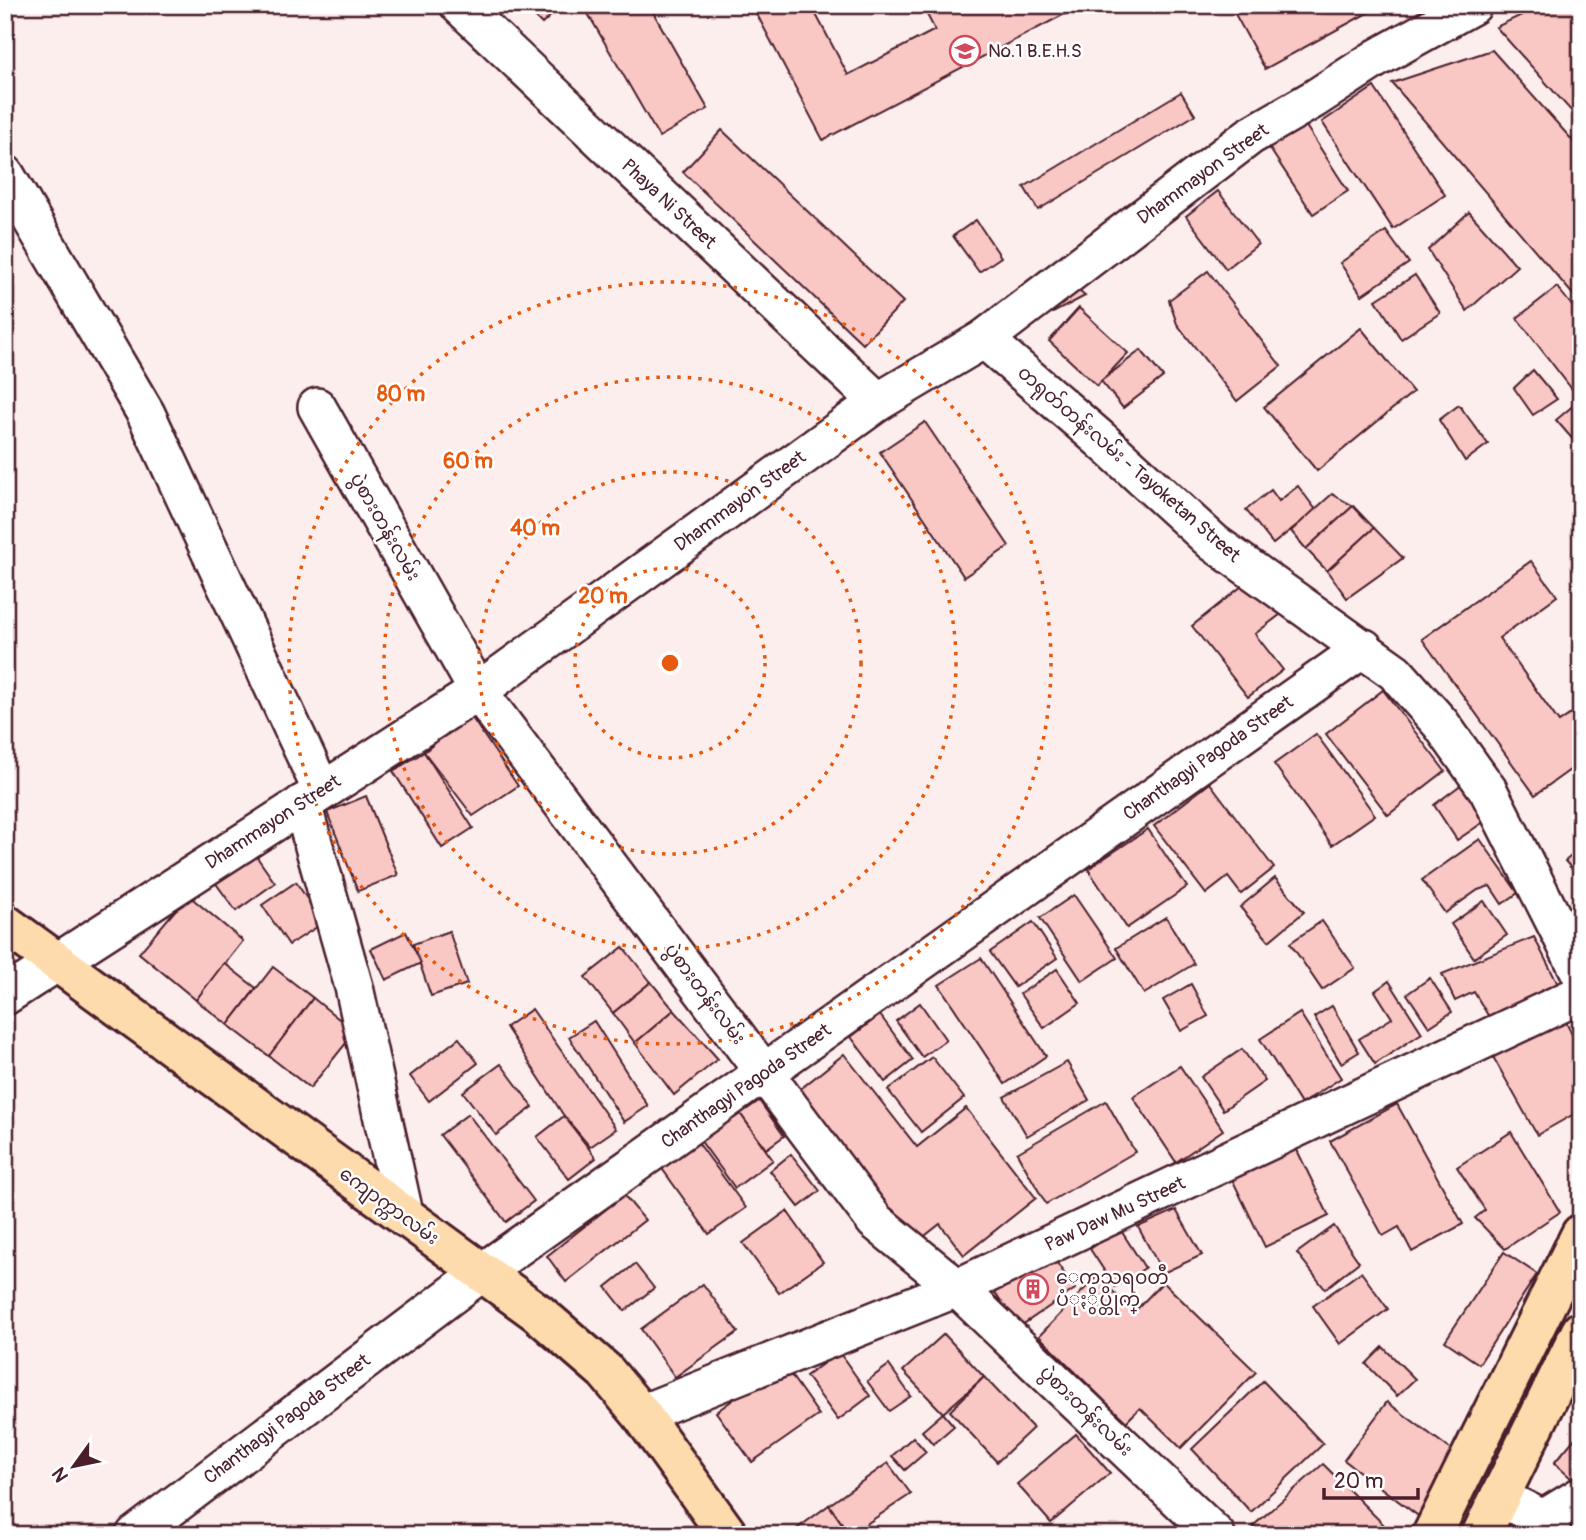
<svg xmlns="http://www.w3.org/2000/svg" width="1586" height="1540" font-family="Pangolin,'Noto Sans Myanmar',sans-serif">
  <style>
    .building { fill: #f9c8c5; stroke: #4a1f2b; stroke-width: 2 }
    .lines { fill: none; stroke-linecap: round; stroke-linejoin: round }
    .street-casing { stroke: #4a1f2b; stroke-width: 42 }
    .primary-casing { stroke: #4a1f2b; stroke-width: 44 }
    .highway-casing { stroke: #4a1f2b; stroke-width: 44 }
    .street { stroke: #fff; stroke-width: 37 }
    .primary { stroke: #fddbac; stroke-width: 38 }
    .highway { stroke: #fddbac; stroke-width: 38 }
    .ring { fill: none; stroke: #e8590c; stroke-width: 3.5; stroke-dasharray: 3.5 7 }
    .labels { text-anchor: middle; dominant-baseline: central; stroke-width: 5; stroke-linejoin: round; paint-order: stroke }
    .poi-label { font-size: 19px; fill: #4a1f2b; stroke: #fff; text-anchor: start }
    .street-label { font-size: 19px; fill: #4a1f2b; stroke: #fff }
    .centre { fill: #e8590c; stroke: #fff; stroke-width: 3.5 }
    .ring-label { font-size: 21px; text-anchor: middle; font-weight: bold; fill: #e8590c; stroke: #fff; stroke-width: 5; stroke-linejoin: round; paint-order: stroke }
  </style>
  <rect width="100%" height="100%" fill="#fdeeee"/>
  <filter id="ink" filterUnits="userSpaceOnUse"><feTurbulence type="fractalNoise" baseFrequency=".0143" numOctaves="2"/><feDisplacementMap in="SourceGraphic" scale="14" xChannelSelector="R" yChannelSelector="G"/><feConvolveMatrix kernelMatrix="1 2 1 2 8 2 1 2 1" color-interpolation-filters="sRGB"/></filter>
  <g filter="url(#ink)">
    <!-- building -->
    <g class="building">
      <polygon points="523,5 555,5 558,9 542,24"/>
      <polygon points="583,5 649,5 708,109 659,137"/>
      <polygon points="752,5 811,5 848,75 935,30 922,5 1082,5 823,140"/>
      <polygon points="1252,5 1382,5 1265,69 1235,14"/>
      <polygon points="1543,5 1581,5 1581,122 1496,27"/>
      <polygon points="1492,50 1581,150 1581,304 1392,83"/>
      <polygon points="1374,87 1445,195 1393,229 1322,122"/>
      <polygon points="1181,92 1195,115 1038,210 1024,187"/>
      <polygon points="1304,123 1348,191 1313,214 1268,146"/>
      <polygon points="722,130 903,302 863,344 683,172"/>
      <polygon points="1218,191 1258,244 1226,269 1186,216"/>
      <polygon points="1469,212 1517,266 1467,311 1428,250"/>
      <polygon points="976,220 1001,257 979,272 953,236"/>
      <polygon points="1386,231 1409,263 1362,295 1340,263"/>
      <polygon points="1052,270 1085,296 1053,313 1035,279"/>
      <polygon points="1208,271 1281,366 1237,401 1177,324 1169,300"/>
      <polygon points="1415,275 1440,313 1401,339 1376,300"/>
      <polygon points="1557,287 1581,317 1581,401 1517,318"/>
      <polygon points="1079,308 1128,353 1097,386 1049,341"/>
      <polygon points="1361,328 1413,392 1317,471 1264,407"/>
      <polygon points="1141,350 1163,377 1123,408 1101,381"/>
      <polygon points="1533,370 1557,399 1533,415 1514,388"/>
      <polygon points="1581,399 1581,449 1556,420"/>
      <polygon points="1459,405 1488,444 1465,461 1439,420"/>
      <polygon points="925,422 1009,546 964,577 880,452"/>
      <polygon points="1298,486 1316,510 1273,544 1246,510 1271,490 1279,501"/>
      <polygon points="1332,494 1353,506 1306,549 1291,531"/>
      <polygon points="1353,506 1374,528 1327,571 1306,549"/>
      <polygon points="1374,528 1403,558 1347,598 1327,571"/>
      <polygon points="1531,561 1557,596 1499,638 1559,722 1581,707 1581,762 1535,795 1422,639"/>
      <polygon points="1252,578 1281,614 1255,634 1283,670 1248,697 1192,626"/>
      <polygon points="1383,690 1445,771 1388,815 1326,734"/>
      <polygon points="470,715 518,786 473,816 424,752"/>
      <polygon points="1316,734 1375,815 1332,845 1274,764"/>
      <polygon points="424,752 473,828 442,848 393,771"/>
      <polygon points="1210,783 1274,868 1241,894 1228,877 1206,894 1154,826"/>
      <polygon points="1462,784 1485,821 1457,840 1434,805"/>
      <polygon points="366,796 398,875 358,891 327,812"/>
      <polygon points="1148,829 1187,887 1127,928 1088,869"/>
      <polygon points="1480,839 1518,893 1502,904 1490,886 1478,890 1445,913 1422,880"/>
      <polygon points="1581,848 1581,879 1565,861"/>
      <polygon points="252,850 275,883 236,911 212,878"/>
      <polygon points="1275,878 1304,912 1269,941 1240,907"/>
      <polygon points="296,882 323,923 289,945 262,905"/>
      <polygon points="188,895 243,941 196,1000 139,953"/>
      <polygon points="1074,895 1117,958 1082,981 1040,918"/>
      <polygon points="1484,901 1507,935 1474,958 1451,924"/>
      <polygon points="1166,917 1194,964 1144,994 1116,948"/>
      <polygon points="1322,921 1355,968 1322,990 1290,943"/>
      <polygon points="1033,922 1057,958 1015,987 990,952"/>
      <polygon points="449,931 467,984 431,996 413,944"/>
      <polygon points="406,932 421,963 386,980 371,949"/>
      <polygon points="1534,937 1562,992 1495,1027 1474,992 1455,1001 1442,974"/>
      <polygon points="623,947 651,982 613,1013 585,977"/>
      <polygon points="981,958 1046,1056 1005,1084 939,985"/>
      <polygon points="224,963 256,988 228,1025 196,1000"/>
      <polygon points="273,967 313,998 269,1056 228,1025"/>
      <polygon points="1057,969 1080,1003 1044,1028 1020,994"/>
      <polygon points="1430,978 1452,1012 1429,1027 1407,994"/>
      <polygon points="1389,981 1422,1033 1375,1064 1359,1039 1392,1018 1375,991"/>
      <polygon points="651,982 674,1010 635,1043 613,1013"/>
      <polygon points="1191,984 1208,1016 1181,1031 1163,1000"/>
      <polygon points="313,998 355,1032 310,1088 269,1056"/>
      <polygon points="920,1003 946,1040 922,1057 896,1021"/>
      <polygon points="1332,1006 1359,1052 1341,1063 1314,1017"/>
      <polygon points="532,1009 616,1129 590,1147 564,1116 506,1027"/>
      <polygon points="674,1010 718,1059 674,1095 635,1043"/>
      <polygon points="1300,1013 1341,1078 1301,1104 1260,1039"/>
      <polygon points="880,1015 913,1060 885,1082 851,1037"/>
      <polygon points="1563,1016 1581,1053 1581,1110 1537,1135 1492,1055"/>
      <polygon points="594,1021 648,1106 624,1122 569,1037"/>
      <polygon points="459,1038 478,1063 429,1101 410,1076"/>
      <polygon points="1242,1049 1265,1081 1223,1110 1201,1077"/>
      <polygon points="844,1054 917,1147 966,1108 1036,1198 964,1255 940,1224 917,1242 798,1091"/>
      <polygon points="932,1057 964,1098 921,1132 888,1090"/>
      <polygon points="1067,1062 1089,1100 1027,1136 1004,1097"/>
      <polygon points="501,1064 533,1107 496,1135 463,1092"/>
      <polygon points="1180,1066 1223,1130 1176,1162 1133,1097"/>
      <polygon points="758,1099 784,1136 766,1149 739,1112"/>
      <polygon points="1106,1101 1135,1152 1046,1204 1017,1153"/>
      <polygon points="1397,1104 1463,1224 1412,1252 1399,1227 1383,1236 1330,1141"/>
      <polygon points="739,1112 773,1160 735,1188 700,1140"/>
      <polygon points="468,1114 534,1201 506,1222 440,1135"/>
      <polygon points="564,1116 596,1158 569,1179 537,1137"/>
      <polygon points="1511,1132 1560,1212 1505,1249 1475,1218 1485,1210 1457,1167"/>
      <polygon points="694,1137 746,1208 709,1234 658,1163"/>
      <polygon points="1296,1148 1329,1216 1265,1247 1232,1179"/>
      <polygon points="791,1154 820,1191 799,1207 770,1171"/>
      <polygon points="624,1195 645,1220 566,1282 547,1256"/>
      <polygon points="1176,1210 1202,1255 1163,1273 1138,1227"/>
      <polygon points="787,1211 823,1262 779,1293 743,1243"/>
      <polygon points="1334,1226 1359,1262 1325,1289 1297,1253"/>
      <polygon points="1120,1229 1145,1268 1115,1287 1090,1249"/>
      <polygon points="1048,1250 1075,1289 1019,1327 992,1288"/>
      <polygon points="1504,1252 1537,1274 1479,1364 1445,1341"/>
      <polygon points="635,1264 654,1288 625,1311 606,1287"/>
      <polygon points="1361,1272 1388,1309 1340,1344 1313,1306"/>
      <polygon points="1097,1276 1134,1312 1163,1282 1256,1372 1181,1448 1140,1408 1126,1422 1039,1336"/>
      <polygon points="703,1284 738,1332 675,1377 641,1329"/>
      <polygon points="944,1334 984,1377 943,1413 903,1371"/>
      <polygon points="1383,1347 1415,1379 1397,1396 1366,1364"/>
      <polygon points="839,1352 870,1396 838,1420 806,1376"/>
      <polygon points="783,1364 819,1415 752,1462 716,1412"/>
      <polygon points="889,1365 911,1396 889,1411 867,1381"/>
      <polygon points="984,1377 1033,1428 997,1462 950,1411"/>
      <polygon points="1263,1381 1323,1444 1251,1512 1192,1449"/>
      <polygon points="1387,1402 1465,1460 1421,1518 1344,1460"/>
      <polygon points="943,1413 954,1426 933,1444 922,1431"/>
      <polygon points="1581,1431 1581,1487 1554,1463"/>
      <polygon points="1076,1434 1110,1473 1051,1523 1017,1484"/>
      <polygon points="913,1437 926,1452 905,1470 892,1456"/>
      <polygon points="888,1463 911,1494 850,1535 829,1505"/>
      <polygon points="1323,1464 1394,1535 1259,1535 1253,1526"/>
      <polygon points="829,1505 850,1535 792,1535 791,1533"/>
    </g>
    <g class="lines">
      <!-- street casing -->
      <g class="street-casing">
        <g id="street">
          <polyline points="459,5 878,402"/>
          <polyline points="5,174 146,414 322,791"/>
          <polyline points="984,339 1100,439 1214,543 1395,672 1441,724 1488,790 1581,974"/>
          <polyline points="317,407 478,691 875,1221 957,1288 1216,1535"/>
          <polyline points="302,804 354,987 405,1218"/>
          <polyline points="5,996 478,691 878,402 984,339 1250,136 1314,99 1377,58 1473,5"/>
          <polyline points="641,1414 957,1288 1581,994"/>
          <polyline points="1499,1497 1543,1519 1553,1535"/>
          <polyline points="1543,1519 1581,1496"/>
          <polyline points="135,1535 481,1273 1364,648"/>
        </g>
      </g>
      <!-- primary casing -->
      <g class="primary-casing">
        <polyline id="primary" points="5,924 538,1313 605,1371 641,1414 728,1535"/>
      </g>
      <!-- highway casing -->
      <g class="highway-casing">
        <g id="highway">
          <polyline points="1432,1535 1581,1234"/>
          <polyline points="1481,1535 1581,1331"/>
        </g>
      </g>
      <!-- street -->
      <use href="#street" class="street"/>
      <!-- primary -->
      <use href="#primary" class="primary"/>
      <!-- highway -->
      <use href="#highway" class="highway"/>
    </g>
  </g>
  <!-- distance rings -->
  <g class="ring">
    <circle cx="670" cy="663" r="95"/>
    <circle cx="670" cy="663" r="191"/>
    <circle cx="670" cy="663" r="286"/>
    <circle cx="670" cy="663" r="381"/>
  </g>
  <!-- icons -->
  <defs>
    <g id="school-ring" transform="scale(1.575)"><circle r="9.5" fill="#fff" stroke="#d1495b" stroke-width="1.5"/><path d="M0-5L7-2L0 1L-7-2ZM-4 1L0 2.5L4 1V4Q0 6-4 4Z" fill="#d1495b"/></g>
    <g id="building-ring" transform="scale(1.575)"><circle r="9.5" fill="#fff" stroke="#d1495b" stroke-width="1.5"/><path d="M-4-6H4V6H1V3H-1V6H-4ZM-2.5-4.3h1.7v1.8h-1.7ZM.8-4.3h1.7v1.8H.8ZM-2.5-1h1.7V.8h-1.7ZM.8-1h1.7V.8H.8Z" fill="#d1495b"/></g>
  </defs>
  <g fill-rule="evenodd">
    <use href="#school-ring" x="965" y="51"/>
    <use href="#building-ring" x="1033" y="1289"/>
  </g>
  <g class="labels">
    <!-- poi labels -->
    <g class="poi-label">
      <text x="988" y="51">No.1 B.E.H.S</text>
      <text x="1056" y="1278">ေကသရ၀တီ<tspan x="1056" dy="22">ပံုႏွိပ္တိုက္</tspan></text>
    </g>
    <!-- street labels -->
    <g class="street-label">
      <text transform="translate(1203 174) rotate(-36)">Dhammayon Street</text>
      <text transform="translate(669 204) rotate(43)">Phaya Ni Street</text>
      <text transform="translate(1129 464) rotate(41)">တရုတ်တန်းလမ်း - Tayoketan Street</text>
      <text transform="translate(740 501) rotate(-36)">Dhammayon Street</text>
      <text transform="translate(385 527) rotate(60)">ပွဲစားတန်းလမ်း</text>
      <text transform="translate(1208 758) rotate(-35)">Chanthagyi Pagoda Street</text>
      <text transform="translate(273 822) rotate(-33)">Dhammayon Street</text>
      <text transform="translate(705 994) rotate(53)">ပွဲစားတန်းလမ်း</text>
      <text transform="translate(746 1086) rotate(-35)">Chanthagyi Pagoda Street</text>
      <text transform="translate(389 1206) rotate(36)">ကျောက္ကာလမ်း</text>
      <text transform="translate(1115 1214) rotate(-25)">Paw Daw Mu Street</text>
      <text transform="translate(1086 1411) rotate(44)">ပွဲစားတန်းလမ်း</text>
      <text transform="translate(287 1419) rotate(-37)">Chanthagyi Pagoda Street</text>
    </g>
  </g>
  <circle cx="670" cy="663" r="10" class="centre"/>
  <g class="ring-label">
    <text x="401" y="401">80 m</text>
    <text x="468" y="468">60 m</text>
    <text x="535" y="535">40 m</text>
    <text x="603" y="603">20 m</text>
  </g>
  <!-- margin -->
  <rect width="1586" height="1540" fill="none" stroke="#fff" stroke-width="28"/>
  <rect x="14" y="14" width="1558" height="1512" fill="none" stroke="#4a1f2b" stroke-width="2.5" filter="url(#ink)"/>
  <!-- north arrow -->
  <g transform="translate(74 1466) rotate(237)" stroke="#ffffff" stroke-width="5" paint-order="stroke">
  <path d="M0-5L12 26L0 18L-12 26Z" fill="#4a1f2b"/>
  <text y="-10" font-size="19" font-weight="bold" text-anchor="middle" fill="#4a1f2b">N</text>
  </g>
  <!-- scale -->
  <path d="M1324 1488v10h94v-10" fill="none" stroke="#4a1f2b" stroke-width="3.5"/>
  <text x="1334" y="1488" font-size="21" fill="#4a1f2b" stroke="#ffffff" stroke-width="5" paint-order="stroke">20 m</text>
</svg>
